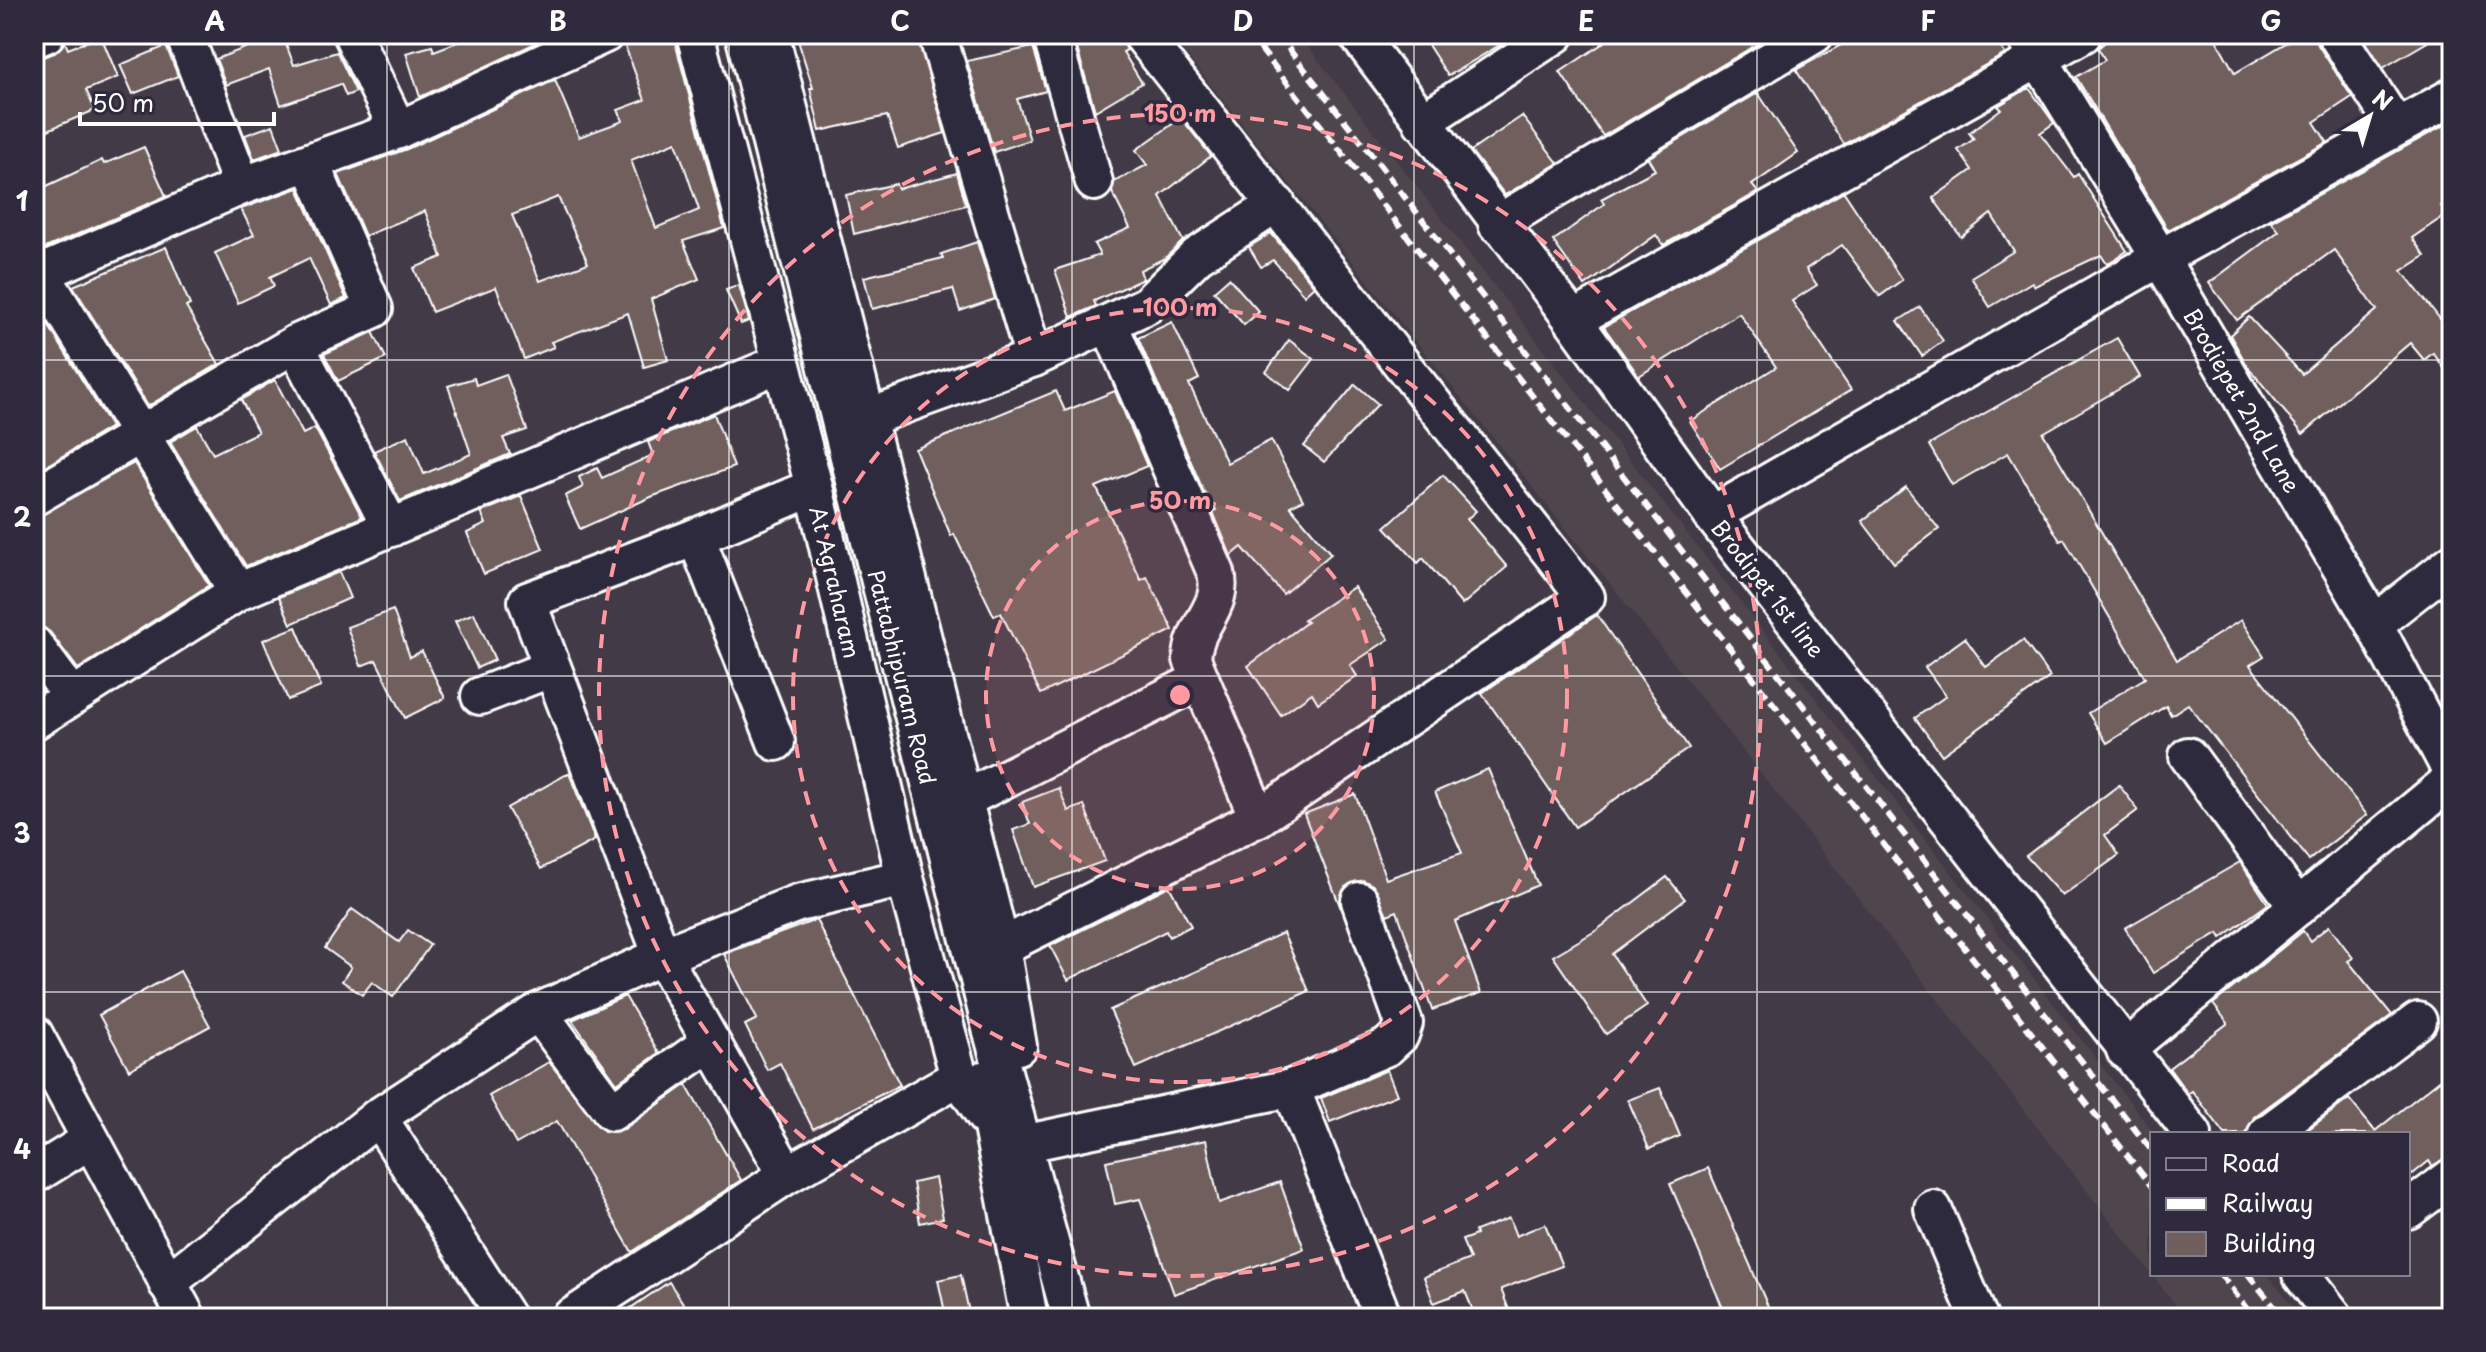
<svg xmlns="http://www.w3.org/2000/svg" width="2486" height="1352" font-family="'Playpen Sans',sans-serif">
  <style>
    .built { fill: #50454d }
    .building { fill: #6f5e5c; stroke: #fff; stroke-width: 2; fill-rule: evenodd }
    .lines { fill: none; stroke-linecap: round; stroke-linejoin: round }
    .minor-casing { stroke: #fff; stroke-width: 42 }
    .minor { stroke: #2f2a3d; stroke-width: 36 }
    .rail { stroke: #fff; stroke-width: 6; stroke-dasharray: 12 6; stroke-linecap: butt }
    .grid { fill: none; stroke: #fff; stroke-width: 2; stroke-opacity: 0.55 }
    .ring { fill: none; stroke: #ff9aa2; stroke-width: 4; stroke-dasharray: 14 10 }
    .labels { text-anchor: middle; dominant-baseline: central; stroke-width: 7; stroke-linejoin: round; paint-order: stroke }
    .street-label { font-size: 22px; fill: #fff; stroke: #2f2a3d }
    .centre { fill: #ff9aa2; stroke: #2f2a3d; stroke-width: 4 }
    .ring-label { font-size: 24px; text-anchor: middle; font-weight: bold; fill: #ff9aa2; stroke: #2f2a3d; stroke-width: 7; stroke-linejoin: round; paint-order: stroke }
    .neatline { fill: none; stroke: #fff; stroke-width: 3 }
    .grid-label { font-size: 26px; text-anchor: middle; font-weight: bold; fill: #fff }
  </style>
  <rect width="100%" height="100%" fill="#423a46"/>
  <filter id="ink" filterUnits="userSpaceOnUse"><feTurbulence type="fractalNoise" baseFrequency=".0125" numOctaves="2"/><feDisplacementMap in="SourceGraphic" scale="16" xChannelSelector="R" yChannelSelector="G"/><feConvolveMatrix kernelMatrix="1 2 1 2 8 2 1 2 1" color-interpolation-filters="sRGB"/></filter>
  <g filter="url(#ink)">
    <!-- built -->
    <polygon class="built" points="1170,34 1298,34 2155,1134 2152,1134 2152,1274 2267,1274 2302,1318 2186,1318 1731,735"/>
    <!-- building -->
    <g class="building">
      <polygon points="253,34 282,34 294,65 337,52 356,92 346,96 341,84 281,105 269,69 226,85 216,59 256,44"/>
      <polygon points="478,34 535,34 538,42 420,97 406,53 432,46 434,51"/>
      <path d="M626 34H673L724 228 683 241 699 279 651 299 668 360 644 367 628 313 551 342 554 347 524 359 496 287 432 312 414 268 442 257 425 211 365 236 338 174 407 149 555 80 579 137 623 121 618 110 645 100 624 43ZM676 142 699 210 656 228 631 160ZM558 197 588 263 540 281 512 215Z"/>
      <polygon points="796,34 917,34 945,133 898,148 887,116 820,131 810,88 813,88"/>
      <polygon points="1085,34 1120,34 1127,50 1123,52 1142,83 1095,111 1075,41"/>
      <polygon points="1421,34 1518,34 1448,76"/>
      <polygon points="1617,34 1774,34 1603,136 1560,72"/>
      <polygon points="1861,34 1993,34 2005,54 1844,144 1796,70"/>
      <polygon points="2115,34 2213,34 2235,73 2301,34 2315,34 2318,45 2352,97 2314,122 2327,142 2168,230 2076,77 2105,60 2098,48"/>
      <polygon points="2361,34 2441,34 2383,68"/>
      <polygon points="101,36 118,77 86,90 95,110 34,136 34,60 55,53 65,42 68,49"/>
      <polygon points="166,46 178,76 133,94 120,65"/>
      <polygon points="1033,47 1046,91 1017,99 1030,140 994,152 967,61"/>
      <polygon points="2029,88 2054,123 2040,133 2074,177 2078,174 2127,251 2107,264 2101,255 2035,286 2032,282 1990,307 1971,277 2014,251 1991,214 1961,237 1933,198 1972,170 1958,150 1974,139 1969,133 2001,109 1998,106"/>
      <polygon points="1758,93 1798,153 1752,185 1758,192 1663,245 1656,235 1585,286 1553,241 1604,204 1601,199 1655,170 1648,158"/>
      <polygon points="1522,116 1558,163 1505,195 1471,151"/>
      <polygon points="1181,118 1211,156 1160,196 1183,241 1165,258 1140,270 1143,279 1094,301 1096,306 1071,317 1055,270 1100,255 1094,244 1130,228 1112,192 1114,182 1147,165 1136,150"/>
      <polygon points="2452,121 2452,199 2441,206 2447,214 2412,238 2425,256 2402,271 2452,334 2452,379 2433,353 2424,360 2410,343 2303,434 2248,367 2230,335 2249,317 2302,374 2377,310 2334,250 2237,320 2209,283 2279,231 2271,221"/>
      <polygon points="273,125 282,149 254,159 245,135"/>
      <polygon points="144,147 166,196 34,253 34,192 102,160 104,164"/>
      <polygon points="957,173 966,205 854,234 846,195 896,184 898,189"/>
      <polygon points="298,188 346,298 331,305 309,258 270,277 274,286 238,303 215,253 254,235 241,209"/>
      <polygon points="1844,192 1902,280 1880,296 1842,245 1806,269 1817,285 1792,301 1851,390 1720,469 1690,421 1776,367 1739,313 1639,376 1604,327"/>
      <polygon points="1271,233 1314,286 1304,295 1273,260 1261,267 1249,247"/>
      <polygon points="977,242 995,299 960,311 953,289 872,309 864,277 943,258 941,254"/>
      <polygon points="166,247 190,305 186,307 219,364 148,406 73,286"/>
      <polygon points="1229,278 1259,312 1244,325 1214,291"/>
      <polygon points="739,285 749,321 741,324 726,290"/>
      <polygon points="34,302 111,427 34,473"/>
      <polygon points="1920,307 1943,341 1922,356 1898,321"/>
      <polygon points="1172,322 1199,379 1189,384 1227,463 1271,440 1303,500 1290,506 1331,554 1283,594 1242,547 1231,556 1213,512 1216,510 1203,490 1138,338"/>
      <polygon points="373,332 386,358 338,381 324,354"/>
      <polygon points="2117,338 2140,377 2043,433 2177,660 2241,620 2264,656 2250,665 2367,815 2309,860 2188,704 2171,715 2166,706 2107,743 2088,713 2145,678 2064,539 2060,541 2008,453 1952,485 1929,445"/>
      <polygon points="1289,340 1314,359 1290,390 1266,372"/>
      <polygon points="506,374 527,430 503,438 510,454 400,501 374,451 408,436 424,474 471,454 448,386 474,378 476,385"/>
      <polygon points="275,380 303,434 315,428 362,517 246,566 170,442 197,426 213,454 258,432 241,400"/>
      <polygon points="1355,384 1378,404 1324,462 1304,446"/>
      <polygon points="1056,391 1065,411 1115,391 1147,466 1096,487 1141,580 1147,577 1173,630 1041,694 1001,613 994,616 954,534 951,536 915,449"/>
      <polygon points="714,414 734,467 651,497 580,529 565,496 583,487 579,477 597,468 602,478 653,455 648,442"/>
      <polygon points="134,463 209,585 78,669 50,632 34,624 34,518"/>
      <polygon points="1443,475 1476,511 1467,519 1507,567 1462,605 1423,558 1418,563 1385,527"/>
      <polygon points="1906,487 1939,529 1894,563 1862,521"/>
      <polygon points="521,496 543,549 484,574 467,533 486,524 481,512"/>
      <polygon points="339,572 350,598 291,624 279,597"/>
      <polygon points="1354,587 1389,639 1350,665 1357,676 1318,703 1312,693 1281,715 1248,666 1307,622 1304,620"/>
      <polygon points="393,610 410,657 422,651 445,698 405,718 376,660 361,666 347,627"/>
      <polygon points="474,613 495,660 477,668 455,621"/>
      <polygon points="1597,615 1689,748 1575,827 1482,693"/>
      <polygon points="296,627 321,687 288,700 263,640"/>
      <polygon points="1965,638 1986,667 2023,640 2050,677 1942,755 1915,718 1946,696 1925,667"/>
      <polygon points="1488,769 1538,885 1455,921 1481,993 1432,1010 1397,911 1387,915 1374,886 1363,880 1345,887 1340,906 1304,814 1355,794 1386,879 1462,853 1435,792"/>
      <polygon points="569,773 595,840 541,869 507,808"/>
      <polygon points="2119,785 2138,810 2105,835 2119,855 2062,896 2026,856"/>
      <polygon points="1059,788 1068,811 1084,805 1105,861 1033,887 1013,830 1030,824 1022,802"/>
      <polygon points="2240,862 2268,904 2221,938 2218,933 2153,973 2125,928"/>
      <polygon points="1667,877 1685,899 1612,954 1647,1006 1606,1034 1553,956 1597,930"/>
      <polygon points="1169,886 1191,926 1169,937 1166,931 1068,980 1050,946"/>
      <polygon points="352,909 399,942 408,930 430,945 393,997 372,982 362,995 342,981 351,967 325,948"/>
      <polygon points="816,920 900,1085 813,1129 780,1063 767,1070 745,1025 757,1019 724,954"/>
      <polygon points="2329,926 2353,958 2348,961 2392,1015 2254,1117 2246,1134 2225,1134 2192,1091 2188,1094 2169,1068 2228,1023 2213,1004 2303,931 2310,941"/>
      <polygon points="1283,933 1309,991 1136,1068 1110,1010"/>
      <polygon points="180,971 210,1026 129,1070 99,1015"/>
      <polygon points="625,996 659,1053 617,1083 572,1020"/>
      <polygon points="549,1062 604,1131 624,1129 686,1085 741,1180 632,1252 557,1121 516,1144 489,1096"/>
      <polygon points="1387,1070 1397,1095 1330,1122 1321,1098"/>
      <polygon points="2452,1070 2452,1156 2432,1166 2429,1161 2408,1178 2408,1134 2302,1134 2349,1099 2375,1131"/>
      <polygon points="1660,1088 1680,1136 1649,1149 1628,1100"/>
      <polygon points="1206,1140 1219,1203 1280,1182 1304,1249 1174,1294 1140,1199 1115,1204 1106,1161"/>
      <polygon points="1708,1168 1773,1318 1727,1318 1670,1184"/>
      <polygon points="935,1178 943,1218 920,1223 913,1183"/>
      <polygon points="1509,1218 1516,1236 1545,1224 1562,1266 1501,1289 1512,1318 1476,1318 1465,1291 1434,1303 1424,1277 1470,1259 1462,1240 1476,1235 1475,1231"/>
      <polygon points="961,1275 969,1312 946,1317 938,1280"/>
      <polygon points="669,1282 687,1309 674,1318 616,1318"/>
    </g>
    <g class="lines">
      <!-- minor casing -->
      <g class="minor-casing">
        <g id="minor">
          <polyline points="184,34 242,186"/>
          <polyline points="352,34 398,130"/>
          <polyline points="695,34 814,487 905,878 959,1077 985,1116"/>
          <polyline points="744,34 992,1032 1071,1318"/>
          <polyline points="770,34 1001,947 1018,1046"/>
          <polyline points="937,34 1034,358"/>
          <polyline points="1051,34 1094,182"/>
          <polyline points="1357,34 1573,320 1712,515 2193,1134"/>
          <polyline points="2024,34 2160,258 2374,624 2452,773"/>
          <polyline points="2336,34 2396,127"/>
          <polyline points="34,39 46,34"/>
          <polyline points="1422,122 1556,34"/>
          <polyline points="1497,224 1815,34"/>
          <polyline points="40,272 238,592"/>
          <polyline points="34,276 242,186 398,130 605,34"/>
          <polyline points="1573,320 2083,34"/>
          <path d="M1109 324 1216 573C1225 608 1193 623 1192 659L1258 818"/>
          <polyline points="295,344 391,528"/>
          <polyline points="870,417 1034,358 1147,305 1197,256 1277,204"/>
          <polyline points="34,497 295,344 374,309 310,162"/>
          <polyline points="1712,515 2160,258 2452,97"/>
          <polyline points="696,537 776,742"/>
          <polyline points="2374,624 2452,563"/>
          <polyline points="34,645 72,696"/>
          <polyline points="480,696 552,668"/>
          <polyline points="34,721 238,592 781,363"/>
          <polyline points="2188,756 2298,907"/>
          <polyline points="963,800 1200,680"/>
          <polyline points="1001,947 1258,818 1586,597 1141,34"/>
          <polyline points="538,1012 612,1112 711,1042"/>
          <polyline points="34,1034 187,1318"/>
          <polyline points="2125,1050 2452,779"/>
          <polyline points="983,1080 1029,1318"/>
          <polyline points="1291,1088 1383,1318"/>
          <polyline points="378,1117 507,1318"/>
          <polyline points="2267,1134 2418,1021"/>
          <polyline points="1022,1144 1291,1088 1387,1047 1400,1035 1404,1023 1360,901"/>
          <polyline points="34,1175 90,1140"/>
          <polyline points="787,1175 662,956 527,601 696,537 814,487"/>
          <polyline points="1933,1209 1979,1318"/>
          <polyline points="2408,1210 2452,1177"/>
          <polyline points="2301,1274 2335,1318"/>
          <polyline points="167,1283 378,1117 538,1012 662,956 798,903 905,878"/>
          <polyline points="570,1318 787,1175 959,1077"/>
        </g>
      </g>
      <!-- minor -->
      <use href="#minor" class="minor"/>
      <!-- rail -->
      <g class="rail">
        <polyline points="1249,34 2152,1187"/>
        <polyline points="1277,34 2152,1151"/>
        <polyline points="2220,1274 2254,1318"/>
        <polyline points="2248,1274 2283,1318"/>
      </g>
    </g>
  </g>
  <!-- grid -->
  <path class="grid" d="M387 34V1318M729 34V1318M1072 34V1318M1414 34V1318M1757 34V1318M2099 34V1318M34 360H2452M34 676H2452M34 992H2452"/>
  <!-- distance rings -->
  <circle cx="1180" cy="695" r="194" fill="#ff9aa2" fill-opacity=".12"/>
  <g class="ring">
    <circle cx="1180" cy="695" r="194"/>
    <circle cx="1180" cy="695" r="387"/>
    <circle cx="1180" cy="695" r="581"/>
  </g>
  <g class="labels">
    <!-- street labels -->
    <g class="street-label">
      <text transform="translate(2243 400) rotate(60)">Brodiepet 2nd Lane</text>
      <text transform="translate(836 582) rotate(77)">At Agraharam</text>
      <text transform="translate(1769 588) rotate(52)">Brodipet 1st line</text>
      <text transform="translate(903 677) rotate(76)">Pattabhipuram Road</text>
    </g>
  </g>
  <circle cx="1180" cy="695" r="12" class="centre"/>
  <g class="ring-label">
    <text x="1180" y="122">150 m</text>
    <text x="1180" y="316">100 m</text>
    <text x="1180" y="509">50 m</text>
  </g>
  <!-- margin -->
  <rect width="2486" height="1352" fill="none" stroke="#2f2a3d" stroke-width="88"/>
  <!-- legend -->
  <rect x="2150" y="1132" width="260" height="144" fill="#2f2a3d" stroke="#827f8b" stroke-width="2"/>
  <rect x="2166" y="1158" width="40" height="12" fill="#2f2a3d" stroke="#827f8b" stroke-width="2"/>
  <text x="2222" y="1172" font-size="24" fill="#ffffff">Road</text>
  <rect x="2166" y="1198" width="40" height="12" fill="#ffffff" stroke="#827f8b" stroke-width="2"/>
  <text x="2222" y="1212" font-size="24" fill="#ffffff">Railway</text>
  <rect x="2166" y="1232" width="40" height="24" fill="#6f5e5c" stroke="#827f8b" stroke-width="2"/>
  <text x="2222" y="1252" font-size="24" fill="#ffffff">Building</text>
  <!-- north arrow -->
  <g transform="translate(2370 116) rotate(38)" stroke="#2f2a3d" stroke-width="6" paint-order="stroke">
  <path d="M0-6L14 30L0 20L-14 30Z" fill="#ffffff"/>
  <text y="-12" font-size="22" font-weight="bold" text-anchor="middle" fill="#ffffff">N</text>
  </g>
  <!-- scale -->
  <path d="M80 112v12h194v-12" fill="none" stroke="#ffffff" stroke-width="4"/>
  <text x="92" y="112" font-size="24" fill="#ffffff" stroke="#2f2a3d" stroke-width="6" paint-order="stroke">50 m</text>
  <rect x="44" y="44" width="2398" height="1264" class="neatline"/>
  <g class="grid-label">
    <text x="215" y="31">A</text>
    <text x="558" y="31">B</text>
    <text x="900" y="31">C</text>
    <text x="1243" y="31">D</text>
    <text x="1586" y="31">E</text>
    <text x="1928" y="31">F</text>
    <text x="2271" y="31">G</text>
    <text x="22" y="211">1</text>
    <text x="22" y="527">2</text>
    <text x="22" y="843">3</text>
    <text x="22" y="1159">4</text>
  </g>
</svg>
